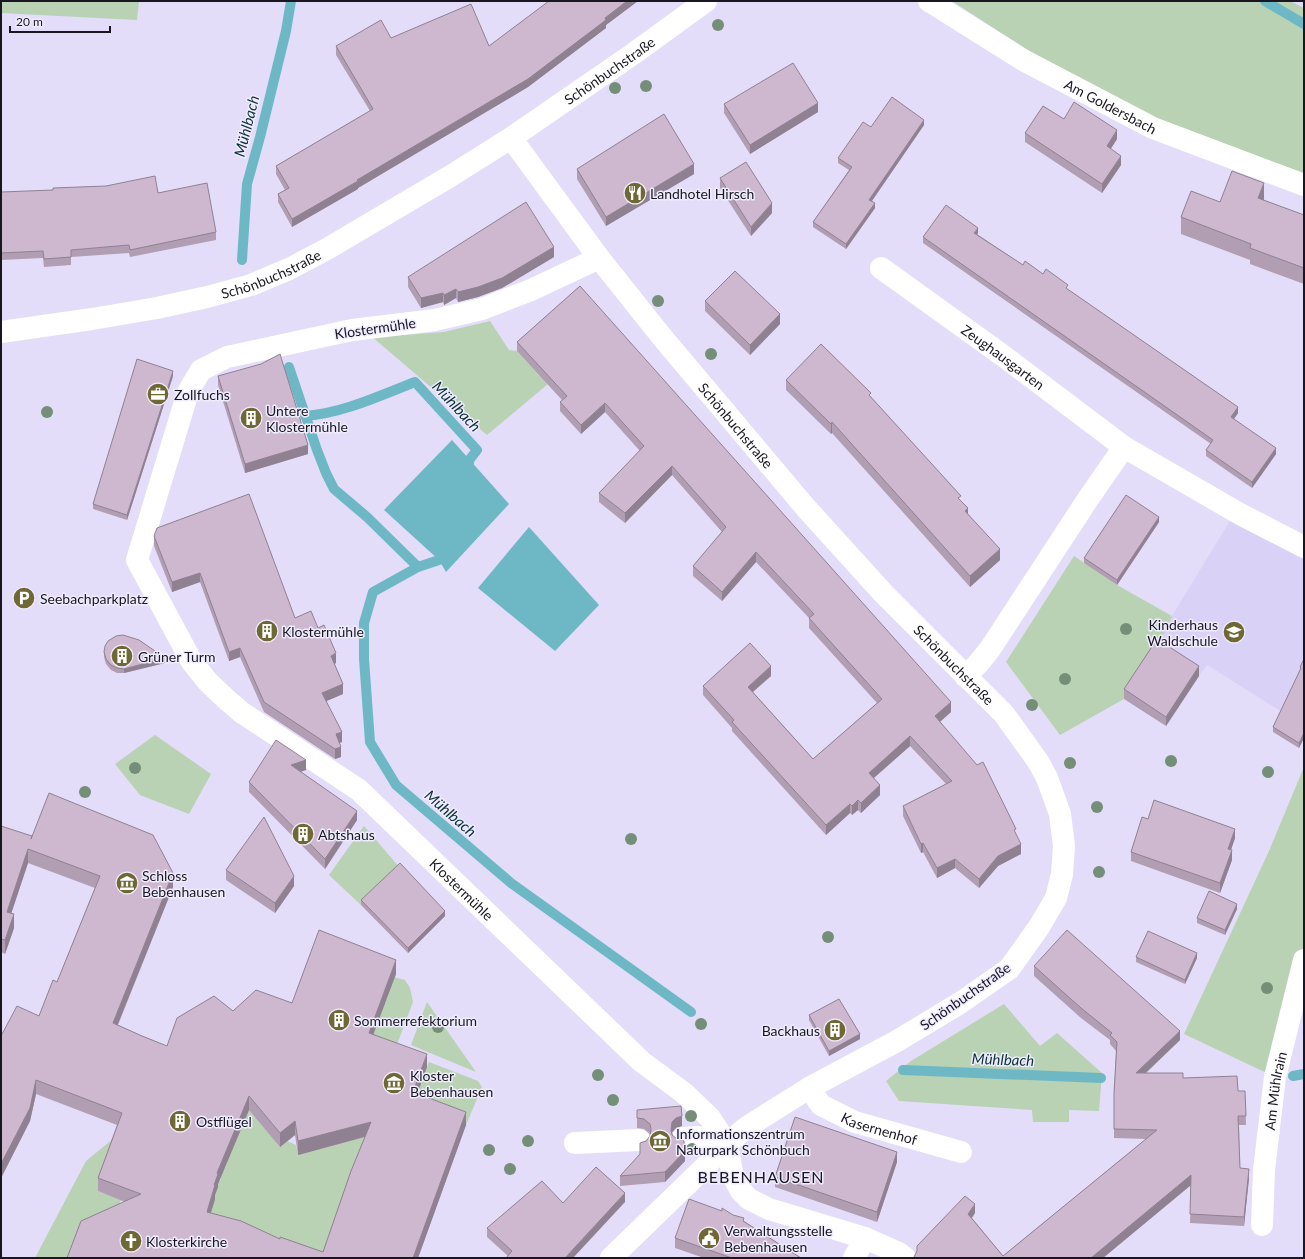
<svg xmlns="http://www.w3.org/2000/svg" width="1305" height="1259" font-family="Lato,sans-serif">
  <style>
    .built { fill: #dad2f6 }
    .green { fill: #b8d2b3 }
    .water { fill: #6eb8c6 }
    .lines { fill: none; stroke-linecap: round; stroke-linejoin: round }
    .stream { stroke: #6eb8c6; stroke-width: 10 }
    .minor { stroke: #fff; stroke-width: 22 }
    .tree { fill: #758e78 }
    .wall { fill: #b19eb3; fill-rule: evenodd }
    .shaded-wall { fill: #908192 }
    .building { fill: #ceb8d0; stroke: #908192; fill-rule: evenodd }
    .labels { text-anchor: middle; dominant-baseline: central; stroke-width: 3; stroke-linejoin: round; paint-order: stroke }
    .street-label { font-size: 14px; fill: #191621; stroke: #efecfe }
    .poi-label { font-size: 14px; fill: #191621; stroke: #efecfe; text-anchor: start }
    .water-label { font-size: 15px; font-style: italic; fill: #0b3137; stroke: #efecfe }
    .quarter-label { font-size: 16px; letter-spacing: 1px; fill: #191621; stroke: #efecfe }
  </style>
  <rect width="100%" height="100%" fill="#e3ddfa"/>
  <!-- built -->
  <polygon class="built" points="1231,519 1304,556 1304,723 1282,712 1207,665 1199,676 1157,648 1172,616"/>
  <!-- green -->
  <g class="green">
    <polygon points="1,1 139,1 137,20 1,13"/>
    <polygon points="952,1 1290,1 1304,8 1304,185 1229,157 1029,51"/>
    <polygon points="490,321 509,350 517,351 548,384 487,435 371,336 404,335 444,332"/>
    <polygon points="1074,556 1117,585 1172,616 1157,648 1124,699 1060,735 1006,662"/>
    <polygon points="155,735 211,774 189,814 140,795 115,764"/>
    <polygon points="1304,767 1304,960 1275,1077 1184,1034 1269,851"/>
    <polygon points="364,826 400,868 361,905 329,875"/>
    <polygon points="394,977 405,980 410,988 413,1002 393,1055 363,1044 371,1025 377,1027 380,1019 374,1016 387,999"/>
    <polygon points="427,1002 476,1072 411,1045"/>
    <polygon points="1004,1004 1040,1046 1057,1033 1102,1073 1099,1111 1069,1110 1069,1122 1033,1122 1032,1110 899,1101 886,1081 911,1061"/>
    <polygon points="429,1062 478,1081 482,1087 466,1125 413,1106"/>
    <path d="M244 1104 280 1146 287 1141 296 1145 298 1155 323 1142 374 1136 330 1255 293 1258 204 1215C210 1204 219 1194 217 1180L220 1181 221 1177 218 1176 224 1170 226 1166Z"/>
    <polygon points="114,1138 98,1191 121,1200 112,1225 73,1258 35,1258 86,1161"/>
  </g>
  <!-- water -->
  <g class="water">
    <polygon points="452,440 509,504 446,572 439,560 384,510"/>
    <polygon points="529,527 599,605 555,651 478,588"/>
  </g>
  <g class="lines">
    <!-- stream -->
    <g class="stream">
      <polyline points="1265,1 1304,24"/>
      <polyline points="242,260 247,184 260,137 286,31 291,1"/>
      <polyline points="289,367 317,450 326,473 334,489 367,517 418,567"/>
      <path d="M305 416C343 413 379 396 415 382L477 450 470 459 466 472"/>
      <polyline points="443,548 439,560 418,567 373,592 364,623 364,659 370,742 396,785 511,883 691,1012"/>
      <polyline points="903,1070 1101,1078"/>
      <polyline points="1293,1076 1304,1074"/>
    </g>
    <!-- minor -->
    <g class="minor">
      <path id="s1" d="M929 1 1023 60 1153 128 1304 185"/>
      <path id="s2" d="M511 138 599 258 662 337 806 508 884 594 1004 714 1039 763 1047 778 1060 814 1064 846 1062 874 1056 898 1039 927 1009 969 960 1003 897 1041 809 1088 747 1127 727 1144 705 1167 611 1258"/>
      <path id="s3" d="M599 258 531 290 482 309 435 320 352 330 227 357 201 370 188 392 137 560 192 662 208 682 226 699 241 712 359 790 642 1062 684 1093 710 1118 727 1144 732 1172 736 1182 741 1191 749 1199 769 1209 865 1238 899 1253 905 1258"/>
      <path id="s4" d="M881 268 1002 355 1124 447 1240 514 1304 547"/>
      <path id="s5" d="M1 332 92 319 157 308 207 297 251 285 289 269 327 249 449 177 511 138 633 54 706 1"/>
      <polyline points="965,676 977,665 990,649 1088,499 1124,447"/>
      <path id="s6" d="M809 1088 821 1105 855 1122 961 1152"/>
      <polyline points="683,1138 698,1137 727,1144"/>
      <polyline points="575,1143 639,1140"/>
      <path id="s7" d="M1262 1225 1264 1170 1275 1077 1304 960"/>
      <polyline points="854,1258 865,1238"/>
    </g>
  </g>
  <!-- trees -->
  <g class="tree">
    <circle cx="718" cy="25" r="6"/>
    <circle cx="646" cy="86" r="6"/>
    <circle cx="615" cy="88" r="6"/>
    <circle cx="658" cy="301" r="6"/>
    <circle cx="711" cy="354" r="6"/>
    <circle cx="47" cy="412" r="6"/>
    <circle cx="1126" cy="629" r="6"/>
    <circle cx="1065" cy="679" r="6"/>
    <circle cx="1032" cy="705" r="6"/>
    <circle cx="1171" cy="761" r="6"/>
    <circle cx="1070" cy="763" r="6"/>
    <circle cx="135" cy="768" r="6"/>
    <circle cx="1268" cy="772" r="6"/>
    <circle cx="85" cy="792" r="6"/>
    <circle cx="1097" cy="807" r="6"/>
    <circle cx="631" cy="839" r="6"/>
    <circle cx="1099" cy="872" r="6"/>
    <circle cx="828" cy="937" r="6"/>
    <circle cx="1267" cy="988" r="6"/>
    <circle cx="701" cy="1024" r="6"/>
    <circle cx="438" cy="1027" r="6"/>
    <circle cx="598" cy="1075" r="6"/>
    <circle cx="613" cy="1100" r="6"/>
    <circle cx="691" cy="1116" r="6"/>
    <circle cx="528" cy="1141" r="6"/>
    <circle cx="692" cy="1149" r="6"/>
    <circle cx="489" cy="1150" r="6"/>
    <circle cx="510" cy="1169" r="6"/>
  </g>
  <!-- wall -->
  <g class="wall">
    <polygon points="549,1 638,1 606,25 606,28 528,87 358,188 358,189 292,227 278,202 278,194 285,190 276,174 276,166 370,111 336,55 336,46 391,38 489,46"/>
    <polygon points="724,104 818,112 750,154 724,113"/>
    <polygon points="1064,119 1117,139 1110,149 1121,165 1102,193 1025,142 1025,133"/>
    <polygon points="924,125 872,201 875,208 846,249 813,227 813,222 849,170 838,163 838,158 871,127"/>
    <polygon points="577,169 694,174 606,226 577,179"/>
    <polygon points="720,178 772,213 751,236 720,188"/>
    <polygon points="1,192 158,193 216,232 216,240 130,257 129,253 71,257 71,265 44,267 43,258 1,260"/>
    <polygon points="1264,199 1263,200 1304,215 1304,284 1250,264 1250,260 1181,234 1181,217 1220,202"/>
    <polygon points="978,233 977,234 1023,265 1043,274 1068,290 1238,413 1234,419 1276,454 1252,488 1206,456 1206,450 1211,444 923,243 923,237"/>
    <polygon points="554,257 502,288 478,297 458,302 456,298 444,305 443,302 421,308 408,287 408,277"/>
    <polygon points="580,286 951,712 940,722 1016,834 1021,854 998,866 979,888 955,868 937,878 923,852 921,853 903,816 903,806 946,784 910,746 874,778 880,795 861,813 858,810 852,815 850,813 826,835 732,731 732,728 703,695 703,686 771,676 753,692 813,759 877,703 809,628 809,618 756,562 722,601 693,576 693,566 722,532 672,475 625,523 599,502 599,493 640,451 605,412 581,434 560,411 560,402 562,400 517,351 517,342"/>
    <polygon points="705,301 780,324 750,355 705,311"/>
    <polygon points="173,376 127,520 93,509 93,504"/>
    <polygon points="218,376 308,454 245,473 218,385"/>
    <polygon points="786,380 871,397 961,501 968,514 1000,560 970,587 832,433 831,434 786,390"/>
    <polygon points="1159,522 1117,585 1084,563 1084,558"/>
    <polygon points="154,536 295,618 318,628 336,663 334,664 343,694 326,701 342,742 339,743 341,757 335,759 264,712 240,657 229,661 200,582 172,592 154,546"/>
    <polygon points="104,652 165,663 124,673 117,673 111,670 106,664 104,657"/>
    <polygon points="1304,659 1304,738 1299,748 1273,732 1273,727 1300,671 1300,667"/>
    <polygon points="1199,676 1166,726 1124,699 1124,689"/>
    <polygon points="306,770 300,772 357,820 325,869 249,792 249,782"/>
    <polygon points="1148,819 1235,838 1231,850 1232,860 1220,893 1131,861 1131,852"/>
    <path d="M1 826 173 887 118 1025 142 1036 167 1046 233 1011 292 1003 396 974 373 1034 427 1067 417 1094 466 1125 418 1258H67L125 1202 98 1191V1178L117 1125 36 1094 30 1121 1 1178V1036L39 1016 57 982 95 888 28 863 11 914 14 928 5 954 1 952ZM249 1110 280 1147 295 1135 298 1155 365 1137 323 1252 280 1239 211 1213 215 1199V1195L218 1187V1184Z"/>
    <polygon points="226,870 294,886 275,913 226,880"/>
    <polygon points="361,900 445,916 408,953 361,905"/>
    <polygon points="1237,909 1225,935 1197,923 1197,918"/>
    <polygon points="1136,957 1197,958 1185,984 1136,962"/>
    <polygon points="1034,966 1180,1040 1146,1073 1183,1078 1238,1091 1245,1091 1246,1125 1239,1125 1240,1168 1249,1178 1244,1226 1190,1223 1191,1185 1103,1258 913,1258 975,1213 972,1218 1003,1256 1146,1139 1114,1138 1114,1093 1116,1051 1110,1044 1110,1040 1081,1018 1034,976"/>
    <polygon points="809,1015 860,1039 829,1056 809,1020"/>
    <polygon points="637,1110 682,1126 676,1128 672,1133 685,1161 665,1182 620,1186 620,1176 640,1155 640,1143 646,1141 650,1136 650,1134 644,1129 637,1128"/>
    <polygon points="897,1162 877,1222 775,1187 775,1177"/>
    <polygon points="625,1202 508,1256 487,1237 487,1228 563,1203"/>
    <polygon points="744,1221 801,1258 704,1258 675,1248 675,1238"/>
  </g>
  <!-- shaded-wall -->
  <g class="shaded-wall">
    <polygon points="627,1 638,1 606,25 606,28 528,87 358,188 358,189 292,227 292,219 357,180 605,18"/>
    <polygon points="818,103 818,112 750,154 750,145"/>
    <polygon points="924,120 924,125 869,205 869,200"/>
    <polygon points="1117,130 1117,139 1107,155 1107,146"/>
    <polygon points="1121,156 1121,165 1102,193 1102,184"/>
    <polygon points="694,164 694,174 606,226 606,217"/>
    <polygon points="1264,183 1264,199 1258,214 1258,198"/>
    <polygon points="772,203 772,213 751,236 751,227"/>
    <polygon points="875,203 875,208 846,249 846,244"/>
    <polygon points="978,228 978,233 974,238 974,233"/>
    <polygon points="554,247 554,257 502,288 478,297 458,302 458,292"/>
    <polygon points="456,289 456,298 444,305 444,295"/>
    <polygon points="443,293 443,302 421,308 421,298"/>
    <polygon points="780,314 780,324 750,355 750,345"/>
    <polygon points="173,371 173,376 127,520 127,515"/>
    <polygon points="605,403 605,412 581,434 581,425"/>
    <polygon points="1238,407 1238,413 1231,423 1231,417"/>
    <polygon points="832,422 832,433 831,434 831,424"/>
    <polygon points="308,445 308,454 245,473 245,464"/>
    <polygon points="1276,448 1276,454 1252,488 1252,482"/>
    <polygon points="672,466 672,475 625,523 625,513"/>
    <polygon points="968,508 968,518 965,511"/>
    <polygon points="1159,517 1159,522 1117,585 1117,580"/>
    <polygon points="1000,549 1000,560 970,587 970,576"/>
    <polygon points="756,552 756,562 722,601 722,592"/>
    <polygon points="200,573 200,582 172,592 172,582"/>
    <polygon points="240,648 240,657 229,661 229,652"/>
    <polygon points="336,653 336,663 331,666 331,656"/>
    <polygon points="165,658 165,663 124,673 124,669"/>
    <polygon points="771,666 771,676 748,696 748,687"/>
    <polygon points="1199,666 1199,676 1166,726 1166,717"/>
    <polygon points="343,684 343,694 322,703 322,693"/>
    <polygon points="951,702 951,712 935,726 935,716"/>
    <polygon points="342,732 342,742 336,744 336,734"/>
    <polygon points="1304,733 1304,738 1299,748 1299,743"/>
    <polygon points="910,736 910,746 869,782 869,773"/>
    <polygon points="341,747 341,757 335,759 335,749"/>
    <polygon points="306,760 306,770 291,775 291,765"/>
    <polygon points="880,785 880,795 861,813 861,803"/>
    <polygon points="858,800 858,810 852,815 852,806"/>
    <polygon points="850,804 850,813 826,835 826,825"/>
    <polygon points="357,811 357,820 325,869 325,859"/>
    <polygon points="1235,829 1235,838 1228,858 1228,849"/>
    <polygon points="923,843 923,852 921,853 921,844"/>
    <polygon points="1021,844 1021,854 998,866 979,888 979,879 998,856"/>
    <polygon points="28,849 28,863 7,926 7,912"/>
    <polygon points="1232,850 1232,860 1220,893 1220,883"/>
    <polygon points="955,859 955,868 937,878 937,868"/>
    <polygon points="173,873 173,887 113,1036 113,1023"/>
    <polygon points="294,876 294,886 275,913 275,903"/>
    <polygon points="1237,904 1237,909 1225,935 1225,930"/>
    <polygon points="445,911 445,916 408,953 408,948"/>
    <polygon points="14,914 14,928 5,954 5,940"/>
    <polygon points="1197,953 1197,958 1185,984 1185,980"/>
    <polygon points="396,960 396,974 369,1046 369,1033"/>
    <polygon points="1180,1031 1180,1040 1136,1082 1136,1073"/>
    <polygon points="860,1034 860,1039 829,1056 829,1051"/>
    <polygon points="427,1054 427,1067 413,1106 413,1092"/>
    <polygon points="36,1080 36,1094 30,1121 1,1178 1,1164"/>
    <polygon points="249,1096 249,1110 218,1184 218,1187 215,1195 215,1199 207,1225 207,1212 217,1173"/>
    <polygon points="466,1112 466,1125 418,1258 413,1258"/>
    <polygon points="682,1116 682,1126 676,1128 672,1132 671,1139 671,1130 672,1122 676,1118"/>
    <polygon points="295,1121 295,1135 280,1147 280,1133"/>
    <polygon points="371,1122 371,1135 298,1155 298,1141"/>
    <polygon points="685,1151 685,1161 665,1182 665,1172"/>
    <polygon points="897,1152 897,1162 877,1222 877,1212"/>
    <polygon points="1249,1169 1249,1178 1244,1226 1244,1217"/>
    <polygon points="1191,1175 1191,1185 1103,1258 1091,1258"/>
    <polygon points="625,1193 625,1202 573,1258 565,1258"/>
    <polygon points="975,1204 975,1213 968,1223 968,1214"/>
  </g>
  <!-- building -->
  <g class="building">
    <polygon points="549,1 627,1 605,18 606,20 528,79 357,180 358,181 292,219 278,194 289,188 276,166 373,109 336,46 381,20 391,38 471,4 489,46"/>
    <polygon points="793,63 818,103 750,145 724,104"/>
    <polygon points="892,97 924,120 869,200 875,203 846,244 813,222 852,167 838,158 863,122 871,127"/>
    <polygon points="1074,102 1117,130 1107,146 1121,156 1102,184 1025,133 1043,106 1064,119"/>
    <polygon points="664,114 694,164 606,217 577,169"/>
    <polygon points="746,162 772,203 751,227 720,178"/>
    <polygon points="1232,171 1264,183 1258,198 1304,215 1304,268 1250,248 1251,244 1181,217 1191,191 1220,202"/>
    <polygon points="155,176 158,193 207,183 216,232 130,250 129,245 71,250 71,257 44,259 43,251 1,253 1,192 53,190 53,188 106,186"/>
    <polygon points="526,202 554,247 502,278 478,287 458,292 456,289 444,295 443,293 421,298 408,277"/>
    <polygon points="946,205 978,228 974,233 1023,265 1025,261 1043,274 1046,269 1068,285 1066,288 1238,407 1231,417 1276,448 1252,482 1206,450 1213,440 923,237"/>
    <polygon points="735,271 780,314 750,345 705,301"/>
    <polygon points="580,286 951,702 935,716 977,765 983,762 1016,829 1014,830 1021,844 998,856 979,879 955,859 937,868 923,843 921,844 903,806 952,781 910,736 869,773 880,785 861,803 858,800 852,806 850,804 826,825 732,722 734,720 703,686 750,643 771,666 748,687 813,759 882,699 809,618 814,614 756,552 722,592 693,566 726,527 672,466 625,513 599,493 644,446 605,403 581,425 560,402 567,396 517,342"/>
    <polygon points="821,344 871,393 869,395 961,496 958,498 968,508 965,511 1000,549 970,576 832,422 831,424 786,380"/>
    <polygon points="280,354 308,445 245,464 218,376 261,364"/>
    <polygon points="137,359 173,371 127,515 93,504"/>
    <polygon points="249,494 295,618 311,611 318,628 324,625 336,653 331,656 343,684 322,693 342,732 336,734 341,747 335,749 264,702 240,648 229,652 200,573 172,582 154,536 157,528"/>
    <polygon points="1126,495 1159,517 1117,580 1084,558"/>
    <polygon points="123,635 139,640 165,658 124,669 117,668 111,665 106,659 104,652 105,646 108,641 116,636"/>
    <polygon points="1157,639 1199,666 1166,717 1124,689"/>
    <polygon points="1304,659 1304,733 1299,743 1273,727 1301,668 1300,667"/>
    <polygon points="276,740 306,760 291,765 357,811 325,859 249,782"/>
    <path d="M49 793 153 835 173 873 113 1023 142 1036 167 1046 177 1018 214 996 233 1011 256 990 292 1003 319 930 396 960 369 1033 427 1054 413 1092 466 1112 413 1258H67L81 1221 141 1194 98 1178 122 1113 36 1080 30 1108 1 1164V1036L17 1006 39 1016 53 980 57 982 100 876 28 849 7 912 14 914 5 940 1 939V826L32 836 31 839ZM249 1096 280 1133 295 1121 298 1141 371 1122 351 1171 323 1252 280 1237V1239L241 1221 207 1212 215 1185H214L218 1174 217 1173Z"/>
    <polygon points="1154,800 1235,829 1228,849 1232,850 1220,883 1131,852 1142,817 1148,819"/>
    <polygon points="264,817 294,876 275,903 226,870"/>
    <polygon points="400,863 445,911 408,948 361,900"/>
    <polygon points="1209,891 1237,904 1225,930 1197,918"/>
    <polygon points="1067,930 1180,1031 1136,1073 1183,1073 1183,1078 1237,1076 1238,1091 1245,1091 1246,1116 1238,1116 1240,1168 1249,1169 1244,1217 1190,1214 1191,1175 1091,1258 913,1258 914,1257 917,1251 917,1246 965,1196 975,1204 968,1214 1003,1256 1157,1130 1114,1129 1114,1093 1117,1042 1110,1035 1112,1033 1081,1008 1034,966"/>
    <polygon points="1148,931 1197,953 1185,980 1136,957"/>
    <polygon points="839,999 860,1034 829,1051 809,1015"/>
    <polygon points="681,1106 682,1116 676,1118 672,1122 671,1130 672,1135 677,1139 684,1141 685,1151 665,1172 620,1176 640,1154 640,1143 646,1141 650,1136 651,1129 650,1124 644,1119 637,1118 637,1110"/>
    <polygon points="795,1117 897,1152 877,1212 775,1177"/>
    <polygon points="596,1167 625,1193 565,1258 506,1258 512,1251 487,1228 542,1181 563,1203"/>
    <polygon points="689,1199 722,1211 722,1208 733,1215 744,1218 743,1221 801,1258 732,1258 675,1238"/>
  </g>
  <!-- icons -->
  <defs>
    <g id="restaurant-disc" transform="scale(1.15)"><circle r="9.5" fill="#6f6734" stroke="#efecfe"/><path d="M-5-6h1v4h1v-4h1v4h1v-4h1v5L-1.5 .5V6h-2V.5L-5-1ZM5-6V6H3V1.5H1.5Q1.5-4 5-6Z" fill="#fff"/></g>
    <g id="office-disc" transform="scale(1.15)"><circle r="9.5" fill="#6f6734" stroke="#efecfe"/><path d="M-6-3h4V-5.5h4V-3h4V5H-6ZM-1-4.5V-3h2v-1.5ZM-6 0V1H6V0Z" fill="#fff"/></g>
    <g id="building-disc" transform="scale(1.15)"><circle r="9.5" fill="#6f6734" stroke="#efecfe"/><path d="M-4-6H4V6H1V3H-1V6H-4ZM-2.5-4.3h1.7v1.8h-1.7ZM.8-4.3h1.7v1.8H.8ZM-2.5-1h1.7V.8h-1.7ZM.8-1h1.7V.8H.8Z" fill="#fff"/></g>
    <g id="parking-disc" transform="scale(1.15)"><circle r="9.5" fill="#6f6734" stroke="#efecfe"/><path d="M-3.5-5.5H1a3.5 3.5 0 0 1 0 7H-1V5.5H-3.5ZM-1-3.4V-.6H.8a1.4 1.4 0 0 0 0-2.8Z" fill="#fff"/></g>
    <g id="school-disc" transform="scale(1.15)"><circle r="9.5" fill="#6f6734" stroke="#efecfe"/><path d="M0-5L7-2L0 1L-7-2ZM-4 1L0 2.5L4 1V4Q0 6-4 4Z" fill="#fff"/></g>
    <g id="museum-disc" transform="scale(1.15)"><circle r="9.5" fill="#6f6734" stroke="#efecfe"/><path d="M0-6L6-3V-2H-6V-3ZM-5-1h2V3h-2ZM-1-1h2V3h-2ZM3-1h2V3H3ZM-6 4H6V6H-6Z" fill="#fff"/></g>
    <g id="civic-disc" transform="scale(1.15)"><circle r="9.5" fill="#6f6734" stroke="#efecfe"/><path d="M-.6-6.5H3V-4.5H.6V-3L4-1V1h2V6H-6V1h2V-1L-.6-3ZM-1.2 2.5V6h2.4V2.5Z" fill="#fff"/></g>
    <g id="church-disc" transform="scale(1.15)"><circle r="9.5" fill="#6f6734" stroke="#efecfe"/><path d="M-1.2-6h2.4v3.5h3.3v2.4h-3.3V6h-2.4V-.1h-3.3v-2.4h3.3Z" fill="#fff"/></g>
  </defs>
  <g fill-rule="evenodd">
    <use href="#restaurant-disc" x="635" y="193"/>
    <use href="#office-disc" x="158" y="394"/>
    <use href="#building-disc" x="251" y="418"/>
    <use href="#parking-disc" x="24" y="598"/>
    <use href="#building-disc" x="267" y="631"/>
    <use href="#school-disc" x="1234" y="632"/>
    <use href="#building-disc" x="122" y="656"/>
    <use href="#building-disc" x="303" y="834"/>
    <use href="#museum-disc" x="127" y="883"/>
    <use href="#building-disc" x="339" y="1020"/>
    <use href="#building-disc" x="835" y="1030"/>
    <use href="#museum-disc" x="394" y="1083"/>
    <use href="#building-disc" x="180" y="1121"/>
    <use href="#museum-disc" x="660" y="1141"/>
    <use href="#civic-disc" x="709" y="1238"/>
    <use href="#church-disc" x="131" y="1241"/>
  </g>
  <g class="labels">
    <!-- street labels -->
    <g class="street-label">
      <text stroke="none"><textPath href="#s5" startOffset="673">Schönbuchstraße</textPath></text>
      <text stroke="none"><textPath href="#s1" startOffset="210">Am Goldersbach</textPath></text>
      <text stroke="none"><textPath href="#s5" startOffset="277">Schönbuchstraße</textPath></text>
      <text transform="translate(375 328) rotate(-8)">Klostermühle</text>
      <text stroke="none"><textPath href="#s4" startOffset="151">Zeughausgarten</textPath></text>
      <text stroke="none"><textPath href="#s2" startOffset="365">Schönbuchstraße</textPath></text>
      <text stroke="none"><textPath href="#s2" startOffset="689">Schönbuchstraße</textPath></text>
      <text stroke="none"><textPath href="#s3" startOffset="1088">Klostermühle</textPath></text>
      <text transform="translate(965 996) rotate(-35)">Schönbuchstraße</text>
      <text stroke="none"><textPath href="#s7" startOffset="135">Am Mühlrain</textPath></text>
      <text stroke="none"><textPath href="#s6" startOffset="84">Kasernenhof</textPath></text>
    </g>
    <!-- poi labels -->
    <g class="poi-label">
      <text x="650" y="193">Landhotel Hirsch</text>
      <text x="174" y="394">Zollfuchs</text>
      <text x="266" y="410">Untere<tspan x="266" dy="16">Klostermühle</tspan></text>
      <text x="40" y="598">Seebachparkplatz</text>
      <text x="1218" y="624" text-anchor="end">Kinderhaus<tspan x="1218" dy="16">Waldschule</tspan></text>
      <text x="282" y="631">Klostermühle</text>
      <text x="138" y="656">Grüner Turm</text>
      <text x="318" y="834">Abtshaus</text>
      <text x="142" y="875">Schloss<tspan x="142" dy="16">Bebenhausen</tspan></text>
      <text x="354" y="1020">Sommerrefektorium</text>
      <text x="820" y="1030" text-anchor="end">Backhaus</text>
      <text x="410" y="1075">Kloster<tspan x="410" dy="16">Bebenhausen</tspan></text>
      <text x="196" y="1121">Ostflügel</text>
      <text x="676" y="1133">Informationszentrum<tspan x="676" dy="16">Naturpark Schönbuch</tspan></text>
      <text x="724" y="1230">Verwaltungsstelle<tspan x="724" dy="16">Bebenhausen</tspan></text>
      <text x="146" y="1241">Klosterkirche</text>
    </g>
    <!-- water labels -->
    <g class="water-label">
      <text transform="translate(246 126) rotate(-76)">Mühlbach</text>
      <text transform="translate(457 406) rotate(47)">Mühlbach</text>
      <text transform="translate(451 813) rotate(41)">Mühlbach</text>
      <text transform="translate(1003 1059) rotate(2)">Mühlbach</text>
    </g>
    <!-- quarter labels -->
    <g class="quarter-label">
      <text x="761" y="1176">BEBENHAUSEN</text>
    </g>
  </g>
  <!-- border -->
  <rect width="1305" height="1259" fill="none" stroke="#191621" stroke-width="4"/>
  <!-- scale -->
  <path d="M10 26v6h100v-6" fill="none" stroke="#191621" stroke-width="2"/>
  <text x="16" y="26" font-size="12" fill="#191621" stroke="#efecfe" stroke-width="3" paint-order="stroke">20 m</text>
</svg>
